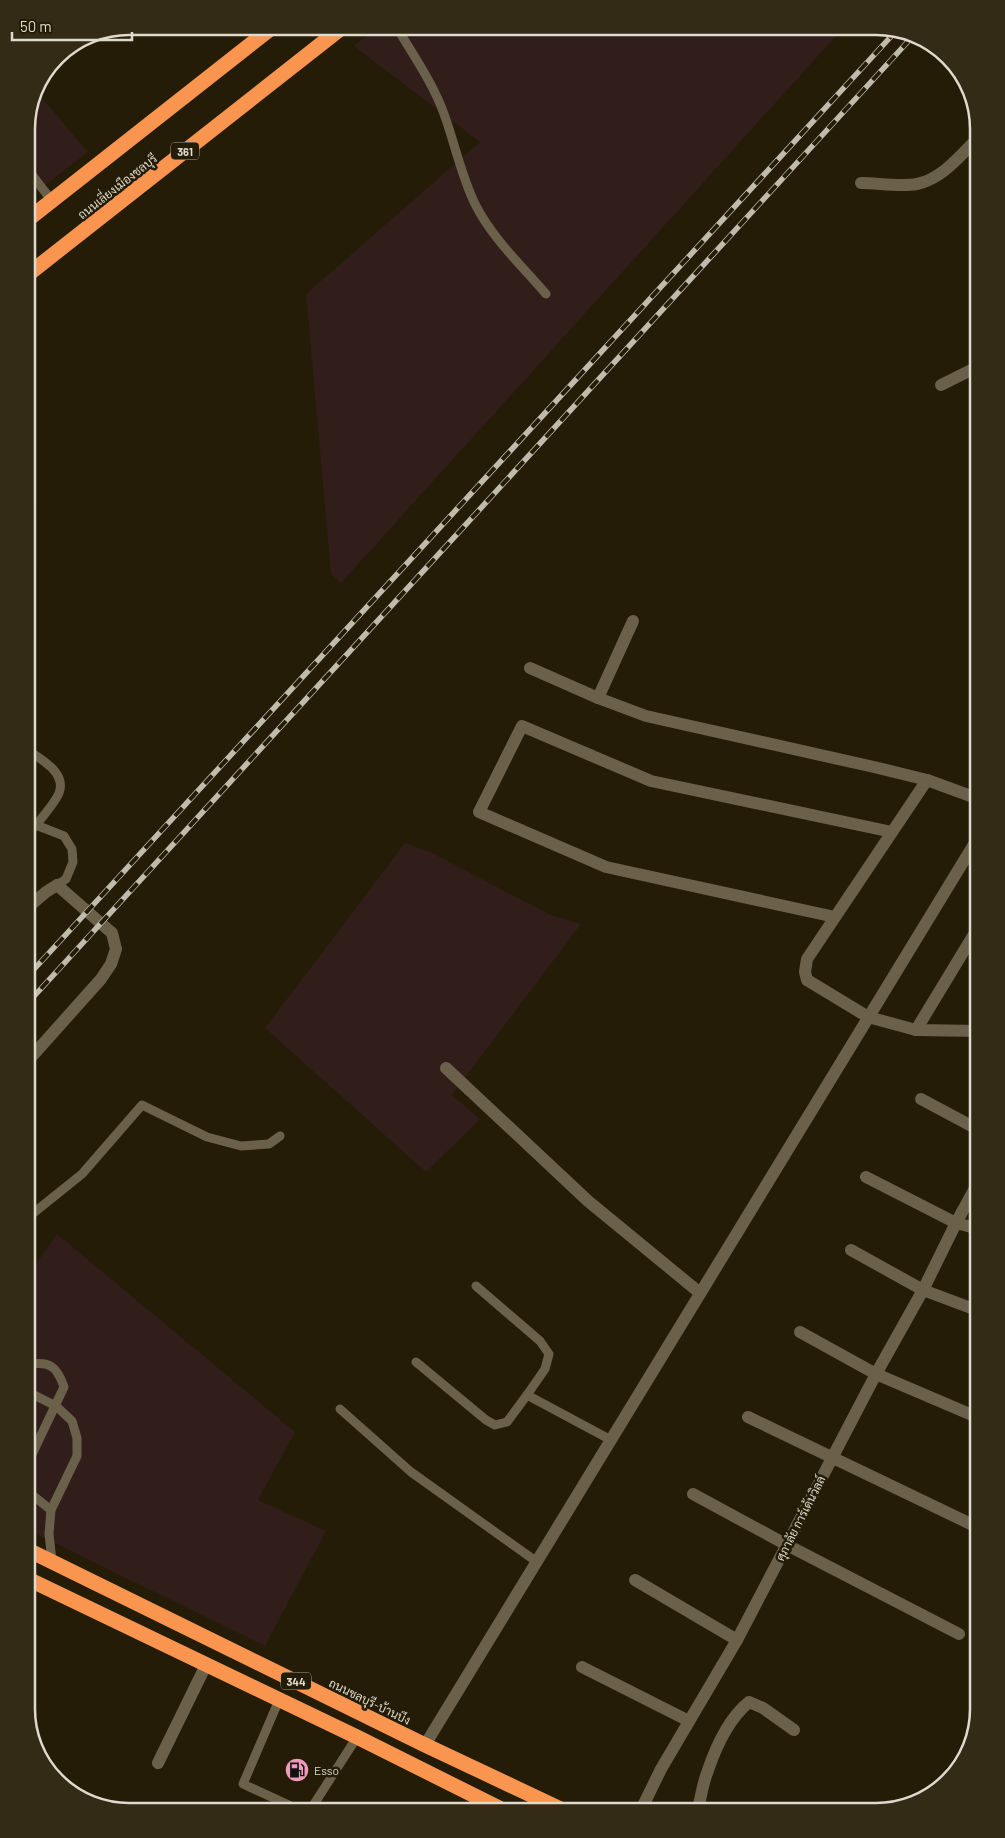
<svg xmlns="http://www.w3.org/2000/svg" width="1005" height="1838" font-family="Barlow,Sarabun,sans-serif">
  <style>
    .industrial { fill: #311e1b }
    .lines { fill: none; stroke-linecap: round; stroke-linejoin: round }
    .lane { stroke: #6b614a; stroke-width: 9 }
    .street { stroke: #6b614a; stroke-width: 12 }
    .secondary { stroke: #6b614a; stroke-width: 12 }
    .highway { stroke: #f9954f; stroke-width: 15 }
    .rail-casing { stroke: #c1bbad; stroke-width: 5.5 }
    .rail { stroke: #241c06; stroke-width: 4; stroke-dasharray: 11; stroke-linecap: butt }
    .labels { text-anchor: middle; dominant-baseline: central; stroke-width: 5; stroke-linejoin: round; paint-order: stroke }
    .shield { fill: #241c06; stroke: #a7a191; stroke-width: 1 }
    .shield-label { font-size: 11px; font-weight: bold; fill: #dfdacd }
    .street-label { font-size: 12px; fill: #dfdacd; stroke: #241c06 }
    .poi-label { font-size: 12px; fill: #dfdacd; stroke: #241c06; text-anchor: start }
    .rim { fill: none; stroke: #dfdacd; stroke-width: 2.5 }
  </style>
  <rect width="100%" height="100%" fill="#241c06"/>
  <!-- industrial -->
  <g class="industrial">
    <polygon points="379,26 845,26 341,583 331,574 306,294 480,142 354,46"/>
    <polygon points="35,90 88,152 26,200 26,122"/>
    <polygon points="405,843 430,852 551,915 581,924 452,1095 480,1119 426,1172 265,1028"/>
    <polygon points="57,1234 295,1432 258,1500 326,1531 265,1646 26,1529 26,1278"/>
  </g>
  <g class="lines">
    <!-- lane -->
    <g class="lane">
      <path d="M396 26C413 55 433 83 444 114 455 144 461 175 475 204 492 238 522 266 546 294"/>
      <polyline points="26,167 52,201"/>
      <path d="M26 749C40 759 67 772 59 793 55 803 43 816 36 825"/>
      <polyline points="26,835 36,825 64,836 72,849 73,862 66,879 57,885"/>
      <polyline points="26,1219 82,1174 142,1105 207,1137 241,1146 269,1144 280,1136"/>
      <polyline points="476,1286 540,1341 549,1354 545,1369 527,1395 611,1440"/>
      <polyline points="416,1362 486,1420 495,1425 507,1422 527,1395"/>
      <polyline points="26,1391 56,1406 72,1421 77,1438 77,1456 51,1510 49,1534 52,1561"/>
      <polyline points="340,1409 411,1472 537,1562"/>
      <path d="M26 1467 64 1387C57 1366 49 1360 26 1365"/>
      <polyline points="26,1490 51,1510"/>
      <polyline points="279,1700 243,1784 304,1812"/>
      <polyline points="309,1812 357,1737"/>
    </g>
    <!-- street -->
    <g class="street">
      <path d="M861 183C877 183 901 187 917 184 942 179 961 155 979 137"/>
      <polyline points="941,385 979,366"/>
      <polyline points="530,668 598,698 646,716 874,767 927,780 979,799"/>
      <polyline points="598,698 633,621"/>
      <polyline points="927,780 807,959 805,972 807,980 868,1017 916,1030 979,1031"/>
      <polyline points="835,917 606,867 479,812 522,726 651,781 892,832"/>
      <polyline points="916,1030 979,926"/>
      <polyline points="26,1063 101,979 111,964 116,949 112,933 57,885 46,892 26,909"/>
      <polyline points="446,1068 588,1201 700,1293"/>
      <polyline points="921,1099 979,1130"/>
      <polyline points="866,1177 956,1223 979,1229"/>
      <polyline points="851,1250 923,1290 979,1311"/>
      <polyline points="800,1332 876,1374 979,1418"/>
      <polyline points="748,1417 979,1528"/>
      <polyline points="693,1494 787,1545 959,1634"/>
      <polyline points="635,1580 737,1640"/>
      <polyline points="582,1667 689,1721"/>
      <polyline points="158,1763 206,1665"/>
      <polyline points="960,1768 963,1762"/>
      <polyline points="640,1812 661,1769 737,1640 876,1374 923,1290 956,1223 979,1181"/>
      <path d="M697 1812C701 1799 702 1786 707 1773 715 1749 728 1719 749 1702L763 1708 794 1730"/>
    </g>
    <!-- secondary -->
    <polyline class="secondary" points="425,1745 979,836"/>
    <!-- highway -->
    <g class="highway">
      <polyline points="26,221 274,26"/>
      <polyline points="26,276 344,26"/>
      <polyline points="26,1549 425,1745 567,1812"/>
      <polyline points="26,1578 357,1737 507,1812"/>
    </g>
    <!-- rail casing -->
    <g class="rail-casing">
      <g id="rail">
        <polyline points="26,978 896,31"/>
        <polyline points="26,1005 913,36"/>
      </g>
    </g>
    <!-- rail -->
    <use href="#rail" class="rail"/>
  </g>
  <!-- icons -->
  <defs>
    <g id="fuel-disc" transform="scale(1.25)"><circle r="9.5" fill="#ef9ab8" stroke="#241c06"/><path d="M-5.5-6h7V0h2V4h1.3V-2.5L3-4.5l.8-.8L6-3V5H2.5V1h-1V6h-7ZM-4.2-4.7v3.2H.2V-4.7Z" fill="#111"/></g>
  </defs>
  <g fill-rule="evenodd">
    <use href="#fuel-disc" x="297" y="1770"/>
  </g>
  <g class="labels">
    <!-- shield labels -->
    <g class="shield">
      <rect x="171" y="142.5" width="28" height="17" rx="4"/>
      <rect x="281" y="1672.5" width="30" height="17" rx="4"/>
    </g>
    <g class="shield-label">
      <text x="185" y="151">361</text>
      <text x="296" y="1681">344</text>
    </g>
    <!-- street labels -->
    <g class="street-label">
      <text transform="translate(117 186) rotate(-38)">ถนนเลี่ยงเมืองชลบุรี</text>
      <text transform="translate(800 1518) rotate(-63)">ศุภาลัย การ์เด้นวิลล์</text>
      <text transform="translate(370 1701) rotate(26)">ถนนชลบุรี-บ้านบึง</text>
    </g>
    <!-- poi labels -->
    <g class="poi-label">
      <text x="314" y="1770">Esso</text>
    </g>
  </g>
  <!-- crop -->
  <path d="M0 0H1005V1838H0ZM129 35H876A94 94 0 0 1 970 129V1709A94 94 0 0 1 876 1803H129A94 94 0 0 1 35 1709V129A94 94 0 0 1 129 35Z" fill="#332b16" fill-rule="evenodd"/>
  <path class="rim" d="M129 35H876A94 94 0 0 1 970 129V1709A94 94 0 0 1 876 1803H129A94 94 0 0 1 35 1709V129A94 94 0 0 1 129 35Z"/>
  <!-- scale -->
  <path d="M12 32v8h120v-8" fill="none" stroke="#dfdacd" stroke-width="2.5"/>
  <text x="20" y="32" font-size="15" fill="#dfdacd" stroke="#241c06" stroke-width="4" paint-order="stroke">50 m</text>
</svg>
